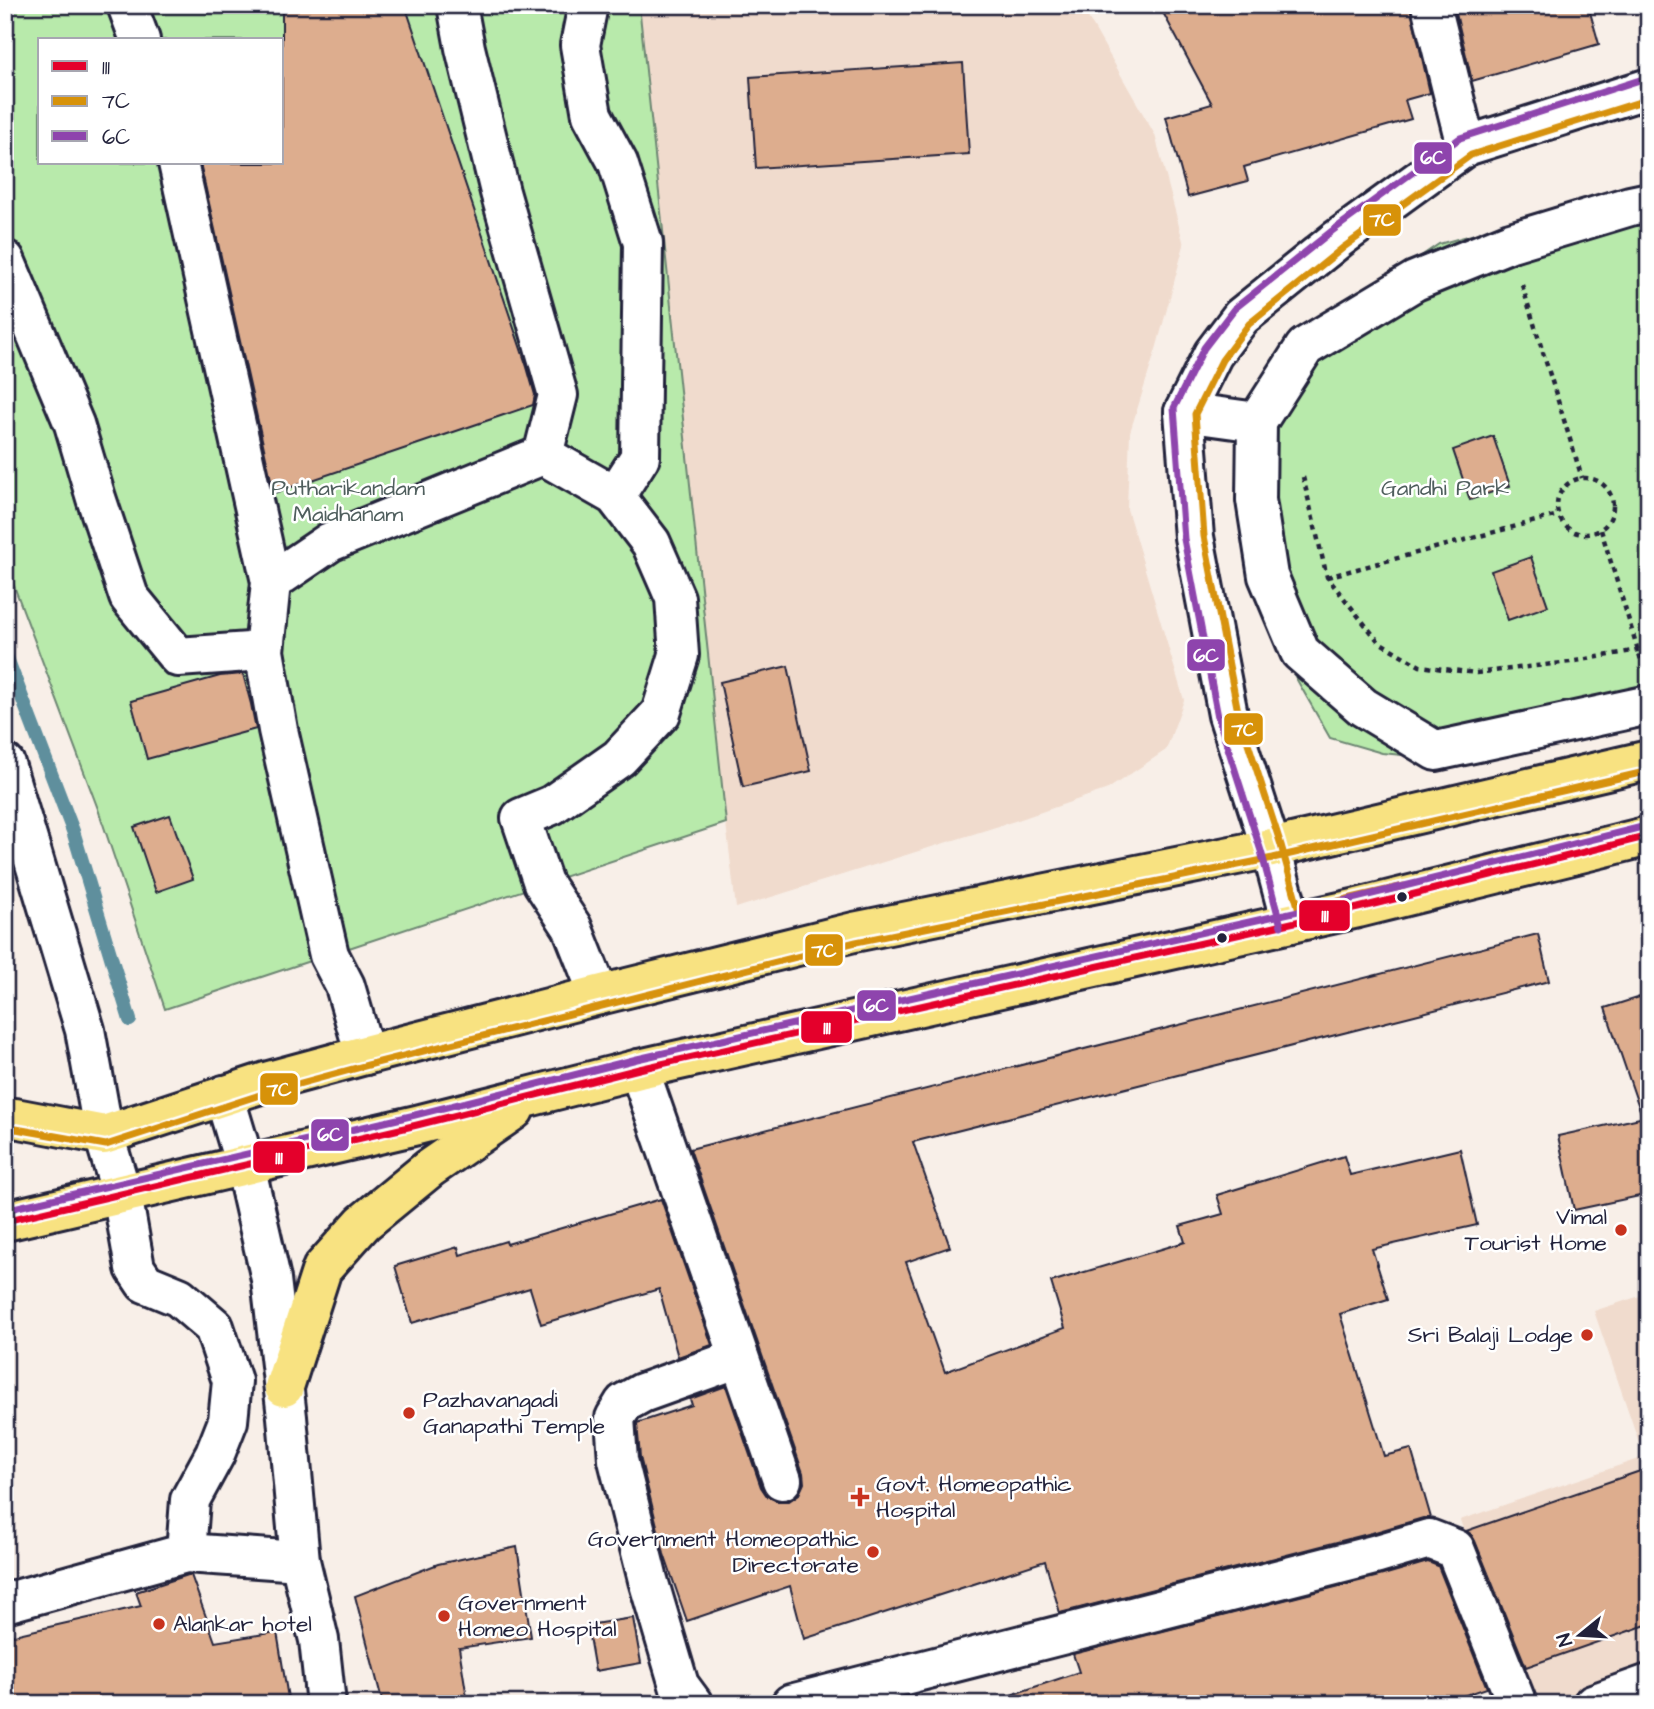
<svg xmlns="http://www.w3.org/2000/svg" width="1654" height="1709" font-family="'Architects Daughter',sans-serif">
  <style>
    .built { fill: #f0dbcd }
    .green { fill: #b8eaab; stroke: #6d8673; stroke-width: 2; fill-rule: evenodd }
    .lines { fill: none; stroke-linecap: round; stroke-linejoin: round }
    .stream { stroke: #5e8f9d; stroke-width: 14 }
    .building { fill: #ddad8e; stroke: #22223b; stroke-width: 2 }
    .minor-casing { stroke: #22223b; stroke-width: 44 }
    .major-casing { stroke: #22223b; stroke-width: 44 }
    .path { stroke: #22223b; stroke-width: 4.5; stroke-dasharray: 5 5; stroke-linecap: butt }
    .minor { stroke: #fff; stroke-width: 38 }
    .major { stroke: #f8e281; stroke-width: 38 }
    .bus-1-casing { stroke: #fff; stroke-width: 12 }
    .bus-2-casing { stroke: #fff; stroke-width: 12 }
    .bus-3-casing { stroke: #fff; stroke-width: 12 }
    .bus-1 { stroke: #e4002b; stroke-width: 7 }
    .bus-2 { stroke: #d79209; stroke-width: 7 }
    .bus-3 { stroke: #8e44ad; stroke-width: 7 }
    .bus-dot { fill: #22223b; stroke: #fff; stroke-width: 2.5 }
    .poi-dot { fill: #c8321e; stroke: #fff; stroke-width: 2.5 }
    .labels { text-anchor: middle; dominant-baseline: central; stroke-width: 5; stroke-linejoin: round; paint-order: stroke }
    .park-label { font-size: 23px; fill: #4f5e5d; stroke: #fff }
    .poi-label { font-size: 23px; fill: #22223b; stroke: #fff; text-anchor: start }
    .line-badge { stroke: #fff; stroke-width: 2.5 }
    .badge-label { font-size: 19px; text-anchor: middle; font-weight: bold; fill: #fff }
  </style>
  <rect width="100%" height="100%" fill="#f8efe8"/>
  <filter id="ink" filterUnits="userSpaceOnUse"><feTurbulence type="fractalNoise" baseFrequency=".0143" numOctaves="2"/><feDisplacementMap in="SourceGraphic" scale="14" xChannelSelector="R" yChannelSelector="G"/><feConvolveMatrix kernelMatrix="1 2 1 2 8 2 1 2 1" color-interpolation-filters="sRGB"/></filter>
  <g filter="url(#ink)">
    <!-- built -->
    <g class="built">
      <polygon points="639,5 1081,5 1155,135 1184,245 1157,346 1130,432 1127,509 1184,700 1166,750 1108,789 1018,820 736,908 726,823"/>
      <polygon points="1649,1293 1649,1672 1551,1704 1522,1704 1460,1520 1644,1457 1594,1311"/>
    </g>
    <!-- green -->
    <g class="green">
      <path d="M5 5H639L726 823 165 1009 98 809 5 562ZM40 40H282V163H40Z"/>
      <polygon points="1649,186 1649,708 1452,760 1382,753 1330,738 1280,650 1246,555 1235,434 1280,352 1439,244"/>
    </g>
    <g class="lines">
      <!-- stream -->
      <polyline class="stream" points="5,653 73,831 130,1020"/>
    </g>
    <!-- building -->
    <g class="building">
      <polygon points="282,5 405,5 527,367 535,395 533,405 274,493 200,163 282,163"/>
      <polygon points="1159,5 1410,5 1430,93 1405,100 1411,119 1244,167 1248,181 1188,197 1166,117 1212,104"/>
      <polygon points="1454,5 1588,5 1599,44 1472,81"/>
      <polygon points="963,63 969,154 756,168 750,77"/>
      <polygon points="1493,436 1510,486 1470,500 1453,450"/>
      <polygon points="1531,557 1548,606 1508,620 1491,571"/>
      <polygon points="788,666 811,771 743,787 720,682"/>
      <polygon points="243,674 251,704 256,729 147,759 131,701 220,676"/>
      <polygon points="170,815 193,879 156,892 134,827"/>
      <polygon points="1538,934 1549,981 913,1142 950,1247 906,1262 945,1372 1065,1328 1051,1282 1185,1242 1180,1226 1223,1214 1217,1195 1344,1156 1350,1175 1460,1149 1477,1225 1372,1249 1388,1299 1340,1314 1384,1456 1411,1449 1431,1518 1423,1518 1372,1533 1060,1613 1045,1561 804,1639 790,1586 687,1621 664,1554 640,1457 637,1423 692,1405 690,1399 726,1386 761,1487 767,1496 777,1501 789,1501 799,1494 804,1483 803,1473 690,1149"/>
      <polygon points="1649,994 1649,1115 1642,1116 1605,1008"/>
      <polygon points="1649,1116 1649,1194 1574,1210 1558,1136"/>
      <polygon points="661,1199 712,1345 678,1357 659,1289 541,1324 530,1288 412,1323 395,1266 458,1247 460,1255 506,1241 507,1244"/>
      <polygon points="1649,1468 1649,1624 1526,1667 1475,1541 1471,1534 1466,1531"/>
      <polygon points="517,1547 531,1637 459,1648 468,1704 383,1704 355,1596 438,1564"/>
      <polygon points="1428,1562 1438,1566 1487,1688 1439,1704 1006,1704 1005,1697 1079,1672 1073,1654 1383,1575"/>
      <polygon points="188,1575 191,1575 215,1642 277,1632 289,1704 5,1704 5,1637 141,1606 136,1592"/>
      <polygon points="633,1618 641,1663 595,1671 587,1625"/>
    </g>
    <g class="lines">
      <!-- minor casing -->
      <g class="minor-casing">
        <g id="minor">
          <polyline points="127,5 140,40"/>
          <polyline points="588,5 580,45 592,115 618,163 643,243 640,457 615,496"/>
          <polyline points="1431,5 1466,146"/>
          <polyline points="178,163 271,582 264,651 278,730 329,955 345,986 365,1055"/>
          <polyline points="1649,202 1630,206 1511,242 1415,281 1305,347 1257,422 1256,500 1268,576 1300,652 1363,707 1436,751 1649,705"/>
          <polyline points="5,260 74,424 96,498 129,597 178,657 264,651"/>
          <polyline points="1184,412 1257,422"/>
          <polyline points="543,455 615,496 651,543 675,598 679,655 661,713 619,758 552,805 521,818 543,883 572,927 599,995"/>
          <polyline points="271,582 330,542 543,455 558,395 500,192 465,48 457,5"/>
          <polyline points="5,764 85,1030 104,1135 122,1194 135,1268 145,1283 179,1297 214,1327 232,1381 228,1421 215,1454 190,1500 186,1553"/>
          <polyline points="1291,923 1271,848 1228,715 1194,537 1184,412 1213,354 1241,317 1338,239 1466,146 1649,88"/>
          <polyline points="639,1069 782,1480"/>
          <polyline points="224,1095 245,1165 271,1279 287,1417 300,1561 319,1640 326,1704"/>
          <polyline points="5,1603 186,1553 300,1561"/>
          <polyline points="693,1704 679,1685 648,1580 618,1460 615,1418 624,1403 642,1393 739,1358"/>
          <polyline points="791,1704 1378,1554 1429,1539 1455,1549 1517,1704"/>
          <polyline points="1593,1704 1649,1684"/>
        </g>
      </g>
      <!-- major casing -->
      <g class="major-casing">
        <g id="major">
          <polyline points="5,1121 15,1118 104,1135 269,1081 365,1055 599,995 854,932 1271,848 1649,760"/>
          <polyline points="5,1221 417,1125 639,1069 1358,908 1649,836"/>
          <polyline points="284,1387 322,1269 363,1223 430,1168 514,1110"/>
        </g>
      </g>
      <!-- path -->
      <g class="path">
        <polyline points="1522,285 1582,478"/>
        <polyline points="1303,477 1327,577 1379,642 1420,666 1476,673 1570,662 1649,648"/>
        <circle cx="1585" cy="506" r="28"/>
        <polyline points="1601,530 1642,663"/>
        <polyline points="1327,577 1558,515"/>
      </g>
      <!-- minor -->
      <use href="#minor" class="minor"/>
      <!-- major -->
      <use href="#major" class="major"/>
      <!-- bus-1 casing -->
      <g class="bus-1-casing">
        <polyline id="bus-1" points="5,1221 417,1125 639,1069 1358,908 1649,836"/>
      </g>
      <!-- bus-2 casing -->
      <g class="bus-2-casing">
        <g id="bus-2">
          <polyline points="1404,886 1299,910 1281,845 1238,712 1204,536 1195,414 1222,360 1249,324 1344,247 1471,155 1649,99"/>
          <polyline points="8,1131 16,1129 106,1145 272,1091 368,1065 856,942 1273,858 1649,771"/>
        </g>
      </g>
      <!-- bus-3 casing -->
      <g class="bus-3-casing">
        <g id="bus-3">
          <polyline points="1281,926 1261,851 1218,717 1184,539 1174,408 1204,348 1234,309 1332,231 1460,138 1646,78"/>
          <polyline points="5,1210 415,1115 637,1059 1356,898 1646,826"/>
        </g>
      </g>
      <!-- bus-1 -->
      <use href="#bus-1" class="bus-1"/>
      <!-- bus-2 -->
      <use href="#bus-2" class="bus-2"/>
      <!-- bus-3 -->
      <use href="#bus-3" class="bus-3"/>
    </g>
  </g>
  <!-- markers -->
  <g class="bus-dot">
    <circle cx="1402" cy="897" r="6"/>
    <circle cx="1222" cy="938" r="6"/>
  </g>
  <g class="poi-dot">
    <circle cx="1621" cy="1230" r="7"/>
    <circle cx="1587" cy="1335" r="7"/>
    <circle cx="409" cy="1413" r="7"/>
    <path d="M856.5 1486.5h7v7h7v7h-7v7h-7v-7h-7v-7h7z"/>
    <circle cx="873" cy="1552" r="7"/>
    <circle cx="444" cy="1616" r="7"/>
    <circle cx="159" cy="1624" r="7"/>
  </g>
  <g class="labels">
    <!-- park labels -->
    <g class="park-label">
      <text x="348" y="488">Putharikandam<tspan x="348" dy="26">Maidhanam</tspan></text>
      <text x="1445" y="488">Gandhi Park</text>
    </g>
    <!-- poi labels -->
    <g class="poi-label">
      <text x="1607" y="1217" text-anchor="end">Vimal<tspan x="1607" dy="26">Tourist Home</tspan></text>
      <text x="1573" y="1335" text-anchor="end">Sri Balaji Lodge</text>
      <text x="423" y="1400">Pazhavangadi<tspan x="423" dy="26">Ganapathi Temple</tspan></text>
      <text x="876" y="1484">Govt. Homeopathic<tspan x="876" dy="26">Hospital</tspan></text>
      <text x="859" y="1539" text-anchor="end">Government Homeopathic<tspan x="859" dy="26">Directorate</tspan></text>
      <text x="458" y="1603">Government<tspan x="458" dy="26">Homeo Hospital</tspan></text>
      <text x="173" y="1624">Alankar hotel</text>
    </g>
  </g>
  <g class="line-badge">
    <rect x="1413" y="141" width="40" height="34" rx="7" fill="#8e44ad"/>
    <rect x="1362" y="203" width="40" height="34" rx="7" fill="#d79209"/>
    <rect x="1186" y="638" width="40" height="34" rx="7" fill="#8e44ad"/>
    <rect x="1223" y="712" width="41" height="34" rx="7" fill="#d79209"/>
    <rect x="1298" y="899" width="53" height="33" rx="7" fill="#e4002b"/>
    <rect x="804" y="933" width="40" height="34" rx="7" fill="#d79209"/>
    <rect x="856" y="989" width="41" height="33" rx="7" fill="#8e44ad"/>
    <rect x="800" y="1010" width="53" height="34" rx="7" fill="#e4002b"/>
    <rect x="259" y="1072" width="40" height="34" rx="7" fill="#d79209"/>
    <rect x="310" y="1118" width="40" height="34" rx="7" fill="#8e44ad"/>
    <rect x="252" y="1140" width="54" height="34" rx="7" fill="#e4002b"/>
  </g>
  <g class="badge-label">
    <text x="1433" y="164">6C</text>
    <text x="1382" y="226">7C</text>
    <text x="1206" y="662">6C</text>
    <text x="1244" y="736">7C</text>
    <text x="1325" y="922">111</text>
    <text x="824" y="957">7C</text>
    <text x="876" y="1012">6C</text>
    <text x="827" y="1034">111</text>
    <text x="279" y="1096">7C</text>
    <text x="330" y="1141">6C</text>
    <text x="279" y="1164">111</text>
  </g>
  <!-- margin -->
  <rect width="1654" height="1709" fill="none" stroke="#fff" stroke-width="28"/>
  <rect x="14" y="14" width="1626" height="1681" fill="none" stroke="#22223b" stroke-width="2.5" filter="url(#ink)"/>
  <!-- legend -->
  <rect x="38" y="38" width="245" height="126" fill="#ffffff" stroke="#a7a7b1" stroke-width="2"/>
  <rect x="52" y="61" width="35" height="10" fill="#e4002b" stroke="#a7a7b1" stroke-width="2"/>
  <text x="102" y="74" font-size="21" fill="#22223b">111</text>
  <rect x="52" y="96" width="35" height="10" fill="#d79209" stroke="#a7a7b1" stroke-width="2"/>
  <text x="102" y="108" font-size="21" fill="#22223b">7C</text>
  <rect x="52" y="131" width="35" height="10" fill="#8e44ad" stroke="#a7a7b1" stroke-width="2"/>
  <text x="102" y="144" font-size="21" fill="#22223b">6C</text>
  <!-- north arrow -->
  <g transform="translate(1580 1635) rotate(252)" stroke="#ffffff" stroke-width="5" paint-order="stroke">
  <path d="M0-5L12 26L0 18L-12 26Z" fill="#22223b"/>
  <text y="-10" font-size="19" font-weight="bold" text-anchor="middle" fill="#22223b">N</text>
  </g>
</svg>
